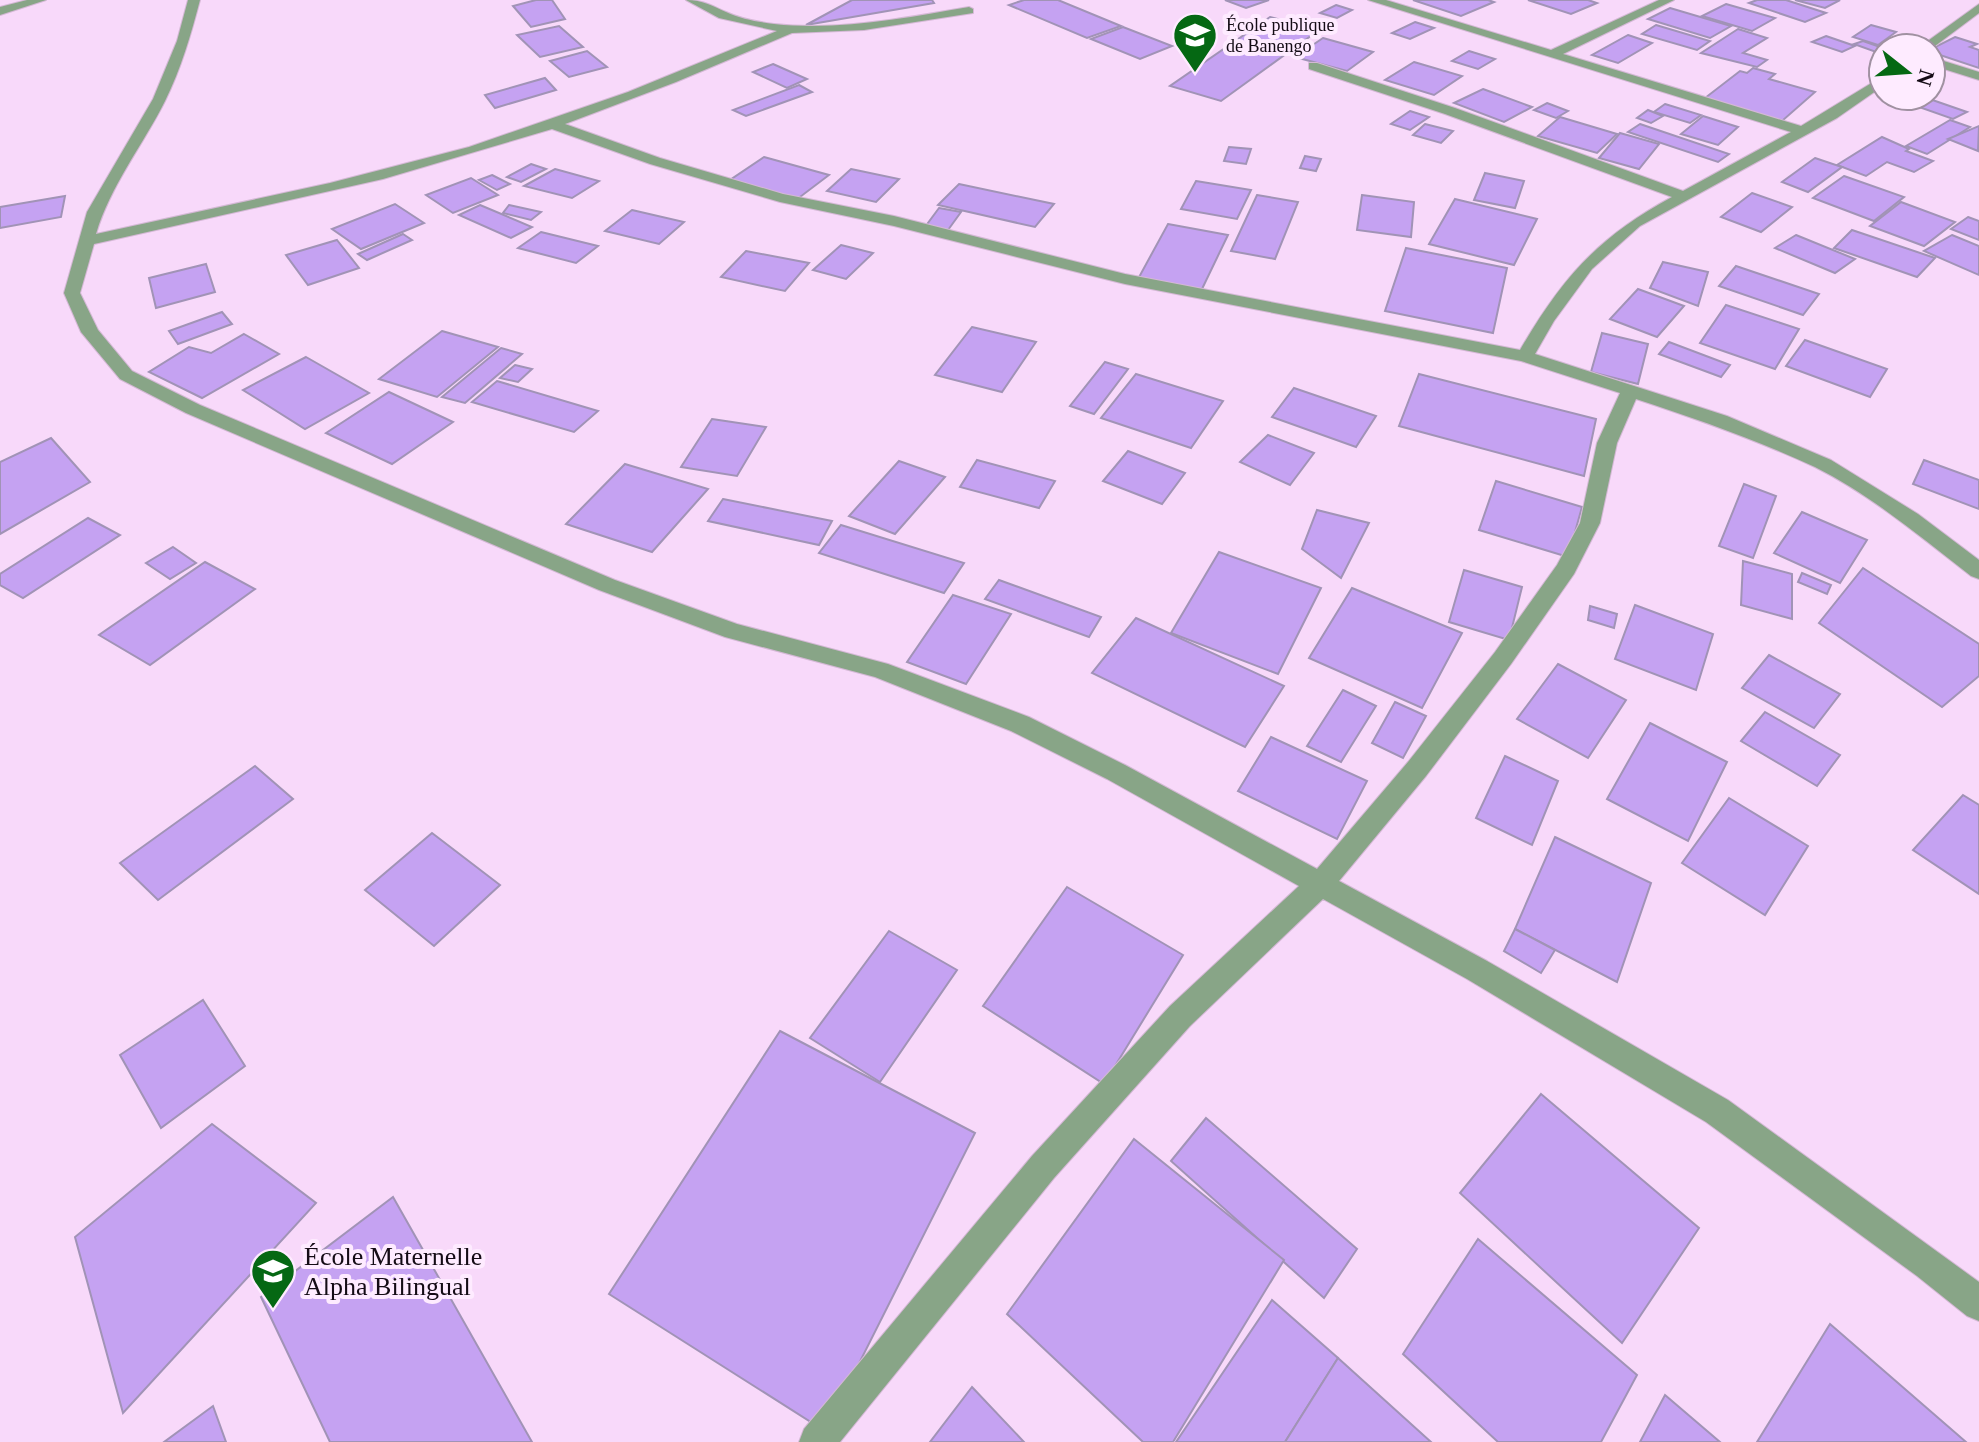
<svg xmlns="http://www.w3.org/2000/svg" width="1979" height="1442" font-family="Georgia,serif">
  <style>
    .building { fill: #c5a2f2; stroke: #a193b6; stroke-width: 2 }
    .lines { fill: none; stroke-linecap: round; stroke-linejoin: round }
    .street-casing { stroke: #d4b8d5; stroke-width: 2 }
    .street { fill: #88a587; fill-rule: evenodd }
    .labels { text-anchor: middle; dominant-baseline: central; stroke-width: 8; stroke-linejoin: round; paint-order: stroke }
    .far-poi-label { font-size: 18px; fill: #140b15; stroke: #feebff; text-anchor: start }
    .near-poi-label { font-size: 26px; fill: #140b15; stroke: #feebff; text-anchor: start }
  </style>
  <rect width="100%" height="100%" fill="#f8d9fa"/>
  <!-- building -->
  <g class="building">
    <polygon points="536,0 552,0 565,19 531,27 513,6"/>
    <polygon points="852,0 932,0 934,3 806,25"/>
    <polygon points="1024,0 1058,0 1121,26 1087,38 1009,5"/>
    <polygon points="1225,0 1269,0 1246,8"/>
    <polygon points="1413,0 1488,0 1494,2 1461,16"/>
    <polygon points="1528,0 1588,0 1597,3 1571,14"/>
    <polygon points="1757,0 1786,0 1826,13 1805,22 1749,3"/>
    <polygon points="1795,0 1840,0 1825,8"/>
    <polygon points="1726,4 1775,18 1752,31 1702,16"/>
    <polygon points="1336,5 1352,10 1337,18 1320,13"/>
    <polygon points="1670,8 1731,26 1710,38 1648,19"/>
    <polygon points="1270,17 1319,30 1221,101 1170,86"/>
    <polygon points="1415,22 1434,28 1410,39 1392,33"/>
    <polygon points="1656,25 1710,41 1697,50 1642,34"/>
    <polygon points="1871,25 1896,32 1878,45 1853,37"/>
    <polygon points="559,26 583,47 540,57 517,35"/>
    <polygon points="1123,27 1172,46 1140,59 1091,39"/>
    <polygon points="1738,29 1767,38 1743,53 1767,60 1757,67 1701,53"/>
    <polygon points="1628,35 1652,43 1618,63 1592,55"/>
    <polygon points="1826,36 1855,46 1842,52 1812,42"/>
    <polygon points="1955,37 1977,44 1970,47 1979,50 1979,68 1931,52 1931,49"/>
    <polygon points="1323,38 1373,52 1347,71 1295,57"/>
    <polygon points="1863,41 1883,48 1883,50 1876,52 1854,44"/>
    <polygon points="587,51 607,67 569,77 550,61"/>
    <polygon points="1469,51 1495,59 1478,69 1452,61"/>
    <polygon points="1414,62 1462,76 1434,95 1385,80"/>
    <polygon points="773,64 807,79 787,88 753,72"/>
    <polygon points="1753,68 1775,74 1769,79 1815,92 1782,121 1705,98 1740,71 1747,73"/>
    <polygon points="545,78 556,90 495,108 485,95"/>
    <polygon points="799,85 812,92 746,116 733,110"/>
    <polygon points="1483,89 1532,107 1504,122 1454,103"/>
    <polygon points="1888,96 1921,96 1967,112 1953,119"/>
    <polygon points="1547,103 1568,111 1556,118 1534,110"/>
    <polygon points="1665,104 1701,115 1690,123 1654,112"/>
    <polygon points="1648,110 1663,116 1651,123 1637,118"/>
    <polygon points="1410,111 1429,117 1410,130 1391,124"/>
    <polygon points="1703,116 1738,127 1718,145 1681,134"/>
    <polygon points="1560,117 1617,134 1597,153 1538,136"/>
    <polygon points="1950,120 1970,127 1927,154 1906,146"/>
    <polygon points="1425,124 1453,131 1441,143 1413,135"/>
    <polygon points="1640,124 1729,154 1718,162 1628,132"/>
    <polygon points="1979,126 1978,151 1948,139"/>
    <polygon points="1620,133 1659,144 1639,169 1599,158"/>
    <polygon points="1882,137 1909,149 1906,151 1933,161 1914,172 1887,162 1866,176 1837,165"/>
    <polygon points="1229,147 1251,149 1246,164 1224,161"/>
    <polygon points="1305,156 1321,159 1316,171 1300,168"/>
    <polygon points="764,157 829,175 796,200 730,180"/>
    <polygon points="1815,158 1842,167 1808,192 1782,182"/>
    <polygon points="531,164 546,169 521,182 507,177"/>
    <polygon points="555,169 599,181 572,198 524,186"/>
    <polygon points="851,169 899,179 876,202 827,191"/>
    <polygon points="1485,173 1524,181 1515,208 1474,200"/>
    <polygon points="492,175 510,184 497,190 479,180"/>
    <polygon points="1844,176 1904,197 1874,221 1813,198"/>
    <polygon points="471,178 498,195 453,213 426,195"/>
    <polygon points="1196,181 1251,190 1237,219 1181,209"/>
    <polygon points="959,184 1054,204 1035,227 938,205"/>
    <polygon points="1752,193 1792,207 1761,232 1721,217"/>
    <polygon points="1257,195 1298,202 1275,259 1231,251"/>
    <polygon points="1362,195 1414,202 1411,237 1357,230"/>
    <polygon points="65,196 61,217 0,228 0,207"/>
    <polygon points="1455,199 1537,219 1514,265 1429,244"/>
    <polygon points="1901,202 1955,222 1924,246 1870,226"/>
    <polygon points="395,204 424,223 361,249 332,229"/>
    <polygon points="480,205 532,227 511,238 459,215"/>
    <polygon points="509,205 541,212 531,220 503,213"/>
    <polygon points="939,208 961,212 948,230 925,227"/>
    <polygon points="632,210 684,222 659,244 605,231"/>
    <polygon points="1968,217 1979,221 1979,240 1951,229"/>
    <polygon points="1168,224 1228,235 1201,291 1138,279"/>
    <polygon points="1852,230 1935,258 1917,277 1834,248"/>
    <polygon points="541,232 598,246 576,263 518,248"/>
    <polygon points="403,234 412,240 367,260 358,254"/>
    <polygon points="1796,235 1855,259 1835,273 1775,248"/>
    <polygon points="1952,235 1979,246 1979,275 1924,251"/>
    <polygon points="337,240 359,268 308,285 286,255"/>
    <polygon points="841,245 873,253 846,279 813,270"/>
    <polygon points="1406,248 1507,268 1493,333 1385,311"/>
    <polygon points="746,251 809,263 785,291 721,277"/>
    <polygon points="1663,262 1708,272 1698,306 1650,288"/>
    <polygon points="206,264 215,292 156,308 149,278"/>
    <polygon points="1736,266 1819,294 1803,315 1719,286"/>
    <polygon points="1638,289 1684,306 1657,337 1610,319"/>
    <polygon points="1726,305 1799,329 1775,369 1700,343"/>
    <polygon points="222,312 232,324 178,344 169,331"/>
    <polygon points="972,327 1036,342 1002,392 935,375"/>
    <polygon points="442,331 498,347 437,397 379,379"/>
    <polygon points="1602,333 1648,344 1638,384 1591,372"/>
    <polygon points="244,334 279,354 202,398 149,372 189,347 211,353"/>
    <polygon points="1805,340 1887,369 1870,397 1786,366"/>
    <polygon points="1669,342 1730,365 1721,377 1659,354"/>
    <polygon points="501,348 522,354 465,403 442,397"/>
    <polygon points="306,357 369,393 305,429 243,390"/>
    <polygon points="1105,362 1128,369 1094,414 1070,406"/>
    <polygon points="515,365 532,369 518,382 500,378"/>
    <polygon points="1136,374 1223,401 1191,448 1101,418"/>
    <polygon points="1419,374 1596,419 1584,476 1399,426"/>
    <polygon points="497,381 598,411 574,432 472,402"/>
    <polygon points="1294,388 1376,416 1356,447 1272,417"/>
    <polygon points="389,392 453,422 392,464 326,433"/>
    <polygon points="712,419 766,427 737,476 681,467"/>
    <polygon points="1268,435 1314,453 1290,485 1240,462"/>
    <polygon points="51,438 90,482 0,534 0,462"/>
    <polygon points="1128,451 1185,473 1162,504 1103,481"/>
    <polygon points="977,460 1055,481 1039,508 960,487"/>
    <polygon points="1924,460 1979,480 1979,509 1913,484"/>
    <polygon points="899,461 945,477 895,534 849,516"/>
    <polygon points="625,464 708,489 652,552 566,524"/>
    <polygon points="1496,481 1582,507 1568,557 1479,530"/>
    <polygon points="1744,484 1776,496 1753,558 1719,546"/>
    <polygon points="723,499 832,521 819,545 708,521"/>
    <polygon points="1317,510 1369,523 1341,578 1302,549"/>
    <polygon points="1802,512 1867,540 1840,583 1774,553"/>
    <polygon points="88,518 120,535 23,598 0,585 0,574"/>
    <polygon points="841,525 964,563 944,593 819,553"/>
    <polygon points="173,547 196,563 170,579 146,563"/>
    <polygon points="1219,552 1321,588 1278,674 1171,633"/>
    <polygon points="1743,561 1792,574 1792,619 1741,605"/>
    <polygon points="205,562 255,589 150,665 99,635"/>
    <polygon points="1863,568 1979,644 1979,676 1942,707 1819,623"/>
    <polygon points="1464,570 1522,587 1509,640 1449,622"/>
    <polygon points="1802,573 1831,585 1827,594 1798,582"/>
    <polygon points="999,580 1101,617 1089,637 985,599"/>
    <polygon points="1352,588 1462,633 1422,708 1309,658"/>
    <polygon points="953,595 1011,614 966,684 907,662"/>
    <polygon points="1635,605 1713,634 1696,690 1615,659"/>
    <polygon points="1590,606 1617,614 1614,628 1588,620"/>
    <polygon points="1136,618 1284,686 1245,747 1092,673"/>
    <polygon points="1769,655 1840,694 1814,728 1742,688"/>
    <polygon points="1558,664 1626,700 1588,758 1517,719"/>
    <polygon points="1343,690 1376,706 1341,762 1307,746"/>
    <polygon points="1395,702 1426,716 1403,758 1372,743"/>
    <polygon points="1765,712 1840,755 1817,786 1741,741"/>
    <polygon points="1650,723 1727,762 1688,841 1607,799"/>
    <polygon points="1271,737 1367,781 1337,839 1238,791"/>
    <polygon points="1505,756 1558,781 1532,845 1476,818"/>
    <polygon points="255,766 293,799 158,900 120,863"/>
    <polygon points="1963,795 1979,805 1979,894 1913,850"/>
    <polygon points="1729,798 1808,846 1765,915 1682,863"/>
    <polygon points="432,833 500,885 434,946 365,890"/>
    <polygon points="1555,837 1651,883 1617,982 1515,929"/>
    <polygon points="1067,887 1183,955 1104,1084 983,1006"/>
    <polygon points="1515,929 1555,950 1541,973 1504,951"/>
    <polygon points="889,931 957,970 880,1082 810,1038"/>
    <polygon points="203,1000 245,1066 161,1128 120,1055"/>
    <polygon points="780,1031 975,1133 825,1431 609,1294"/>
    <polygon points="1541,1094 1699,1228 1622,1343 1460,1193"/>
    <polygon points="1206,1118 1357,1249 1324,1298 1171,1161"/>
    <polygon points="212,1124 316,1203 123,1413 75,1237"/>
    <polygon points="1134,1139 1284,1260 1173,1442 1143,1442 1007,1314"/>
    <polygon points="393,1197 532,1442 330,1442 261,1297"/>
    <polygon points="1478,1239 1637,1375 1601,1442 1498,1442 1403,1354"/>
    <polygon points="1272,1300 1338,1358 1285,1442 1176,1442"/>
    <polygon points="1830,1324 1966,1442 1757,1442"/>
    <polygon points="1338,1358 1431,1442 1285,1442"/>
    <polygon points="972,1387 1024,1442 930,1442"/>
    <polygon points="1665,1395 1720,1442 1640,1442"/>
    <polygon points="213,1406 226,1442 164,1442"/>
  </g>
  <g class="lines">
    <!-- street casing -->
    <g class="street-casing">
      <g id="street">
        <polygon points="27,0 46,0 0,15 0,7"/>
        <path d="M188 0H200C191 34 181 69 165 101 143 145 110 186 96 234L330 183 469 147 628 92 777 31 719 18 686 0C703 0 712 6 726 12 741 19 758 22 774 24 839 31 905 18 969 7L973 9V13L864 30 792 33 676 82 565 124 660 158 783 194 894 216 1125 274 1520 350C1562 278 1598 237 1672 197L1445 114 1309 69V63H1317L1455 108 1683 191 1791 132 1368 0H1386L1551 50 1659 0H1674L1563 54 1801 126 1883 76V86L1837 118 1640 226 1592 269 1554 321 1535 354 1727 416 1831 460 1918 514 1979 560V579L1971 576C1922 538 1871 495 1815 467 1757 440 1697 419 1636 399L1617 443 1600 523 1574 574 1511 664 1426 776 1339 881 1487 961 1728 1100 1979 1282V1321L1967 1316 1917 1276 1706 1122 1467 979 1323 899 1190 1026 1054 1178 840 1442H799L804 1429 1032 1156 1170 1006 1299 886 1107 779 1011 731 875 677 725 637 599 590 186 413 120 379 81 332 64 293 87 212 153 99 177 41ZM552 129 650 164 780 202 894 226 1125 284 1521 361 1620 393 1597 443 1580 523 1557 565 1495 652 1408 762 1317 869 1125 765 1029 717 888 664 737 624 615 580 200 405 132 371 98 330 80 293 94 244 383 179Z"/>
        <polygon points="1979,4 1979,13 1931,49 1918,48"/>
        <polygon points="1931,57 1979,72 1979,80 1931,65"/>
      </g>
    </g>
    <!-- street -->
    <use href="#street" class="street"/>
  </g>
  <!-- icons -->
  <defs>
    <g id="school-pin" transform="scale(2.3)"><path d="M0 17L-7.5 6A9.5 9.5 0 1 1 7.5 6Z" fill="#056813" stroke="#feebff"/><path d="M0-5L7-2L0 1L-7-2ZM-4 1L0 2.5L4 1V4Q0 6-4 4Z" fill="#fff"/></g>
  </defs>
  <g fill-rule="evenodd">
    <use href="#school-pin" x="1195" y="35"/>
    <use href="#school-pin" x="273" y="1271"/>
  </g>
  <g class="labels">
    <!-- far-poi labels -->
    <g class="far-poi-label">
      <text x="1226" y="25">École publique<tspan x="1226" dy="21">de Banengo</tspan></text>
    </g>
    <!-- near-poi labels -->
    <g class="near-poi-label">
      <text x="304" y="1256">École Maternelle<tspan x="304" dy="30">Alpha Bilingual</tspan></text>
    </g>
  </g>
  <!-- north arrow -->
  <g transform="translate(1907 72) rotate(107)"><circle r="38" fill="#feebff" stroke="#a091a1" stroke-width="2"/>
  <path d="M0-6L14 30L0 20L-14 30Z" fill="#056813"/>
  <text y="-12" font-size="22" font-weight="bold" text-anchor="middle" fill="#140b15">N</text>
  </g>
</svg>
